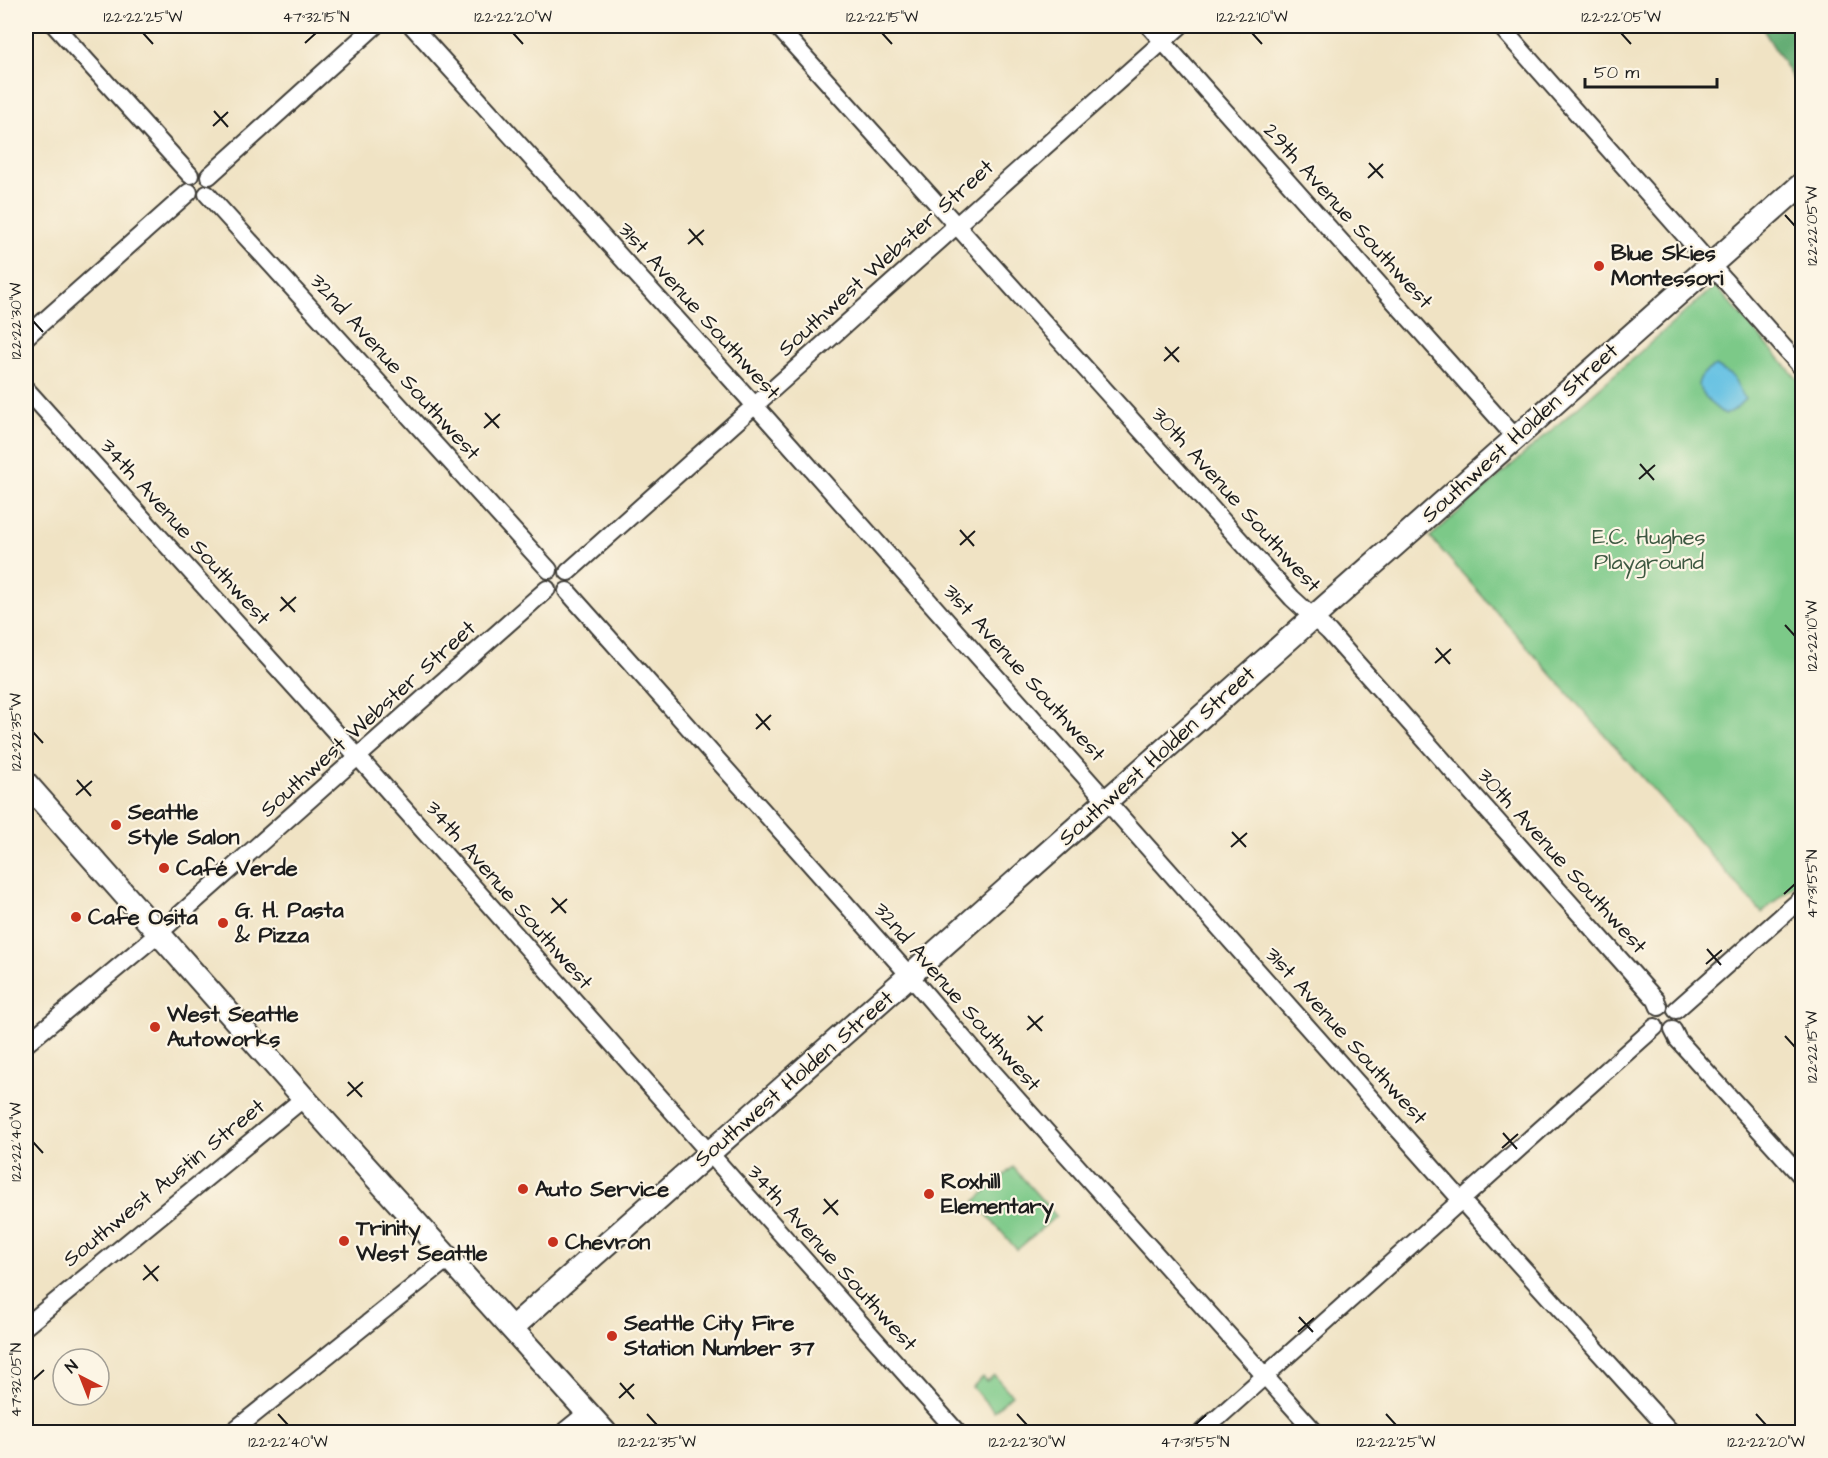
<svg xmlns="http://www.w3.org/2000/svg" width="1828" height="1458" font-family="'Architects Daughter',sans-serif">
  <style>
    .green { fill: #7cc988; stroke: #4c7252; stroke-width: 1.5 }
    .forest { fill: #65ad74; stroke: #406448; stroke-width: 1.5 }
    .water { fill: #65c1e3; stroke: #406e80; stroke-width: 1.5 }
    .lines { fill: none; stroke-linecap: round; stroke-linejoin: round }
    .street-casing { stroke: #3c3a35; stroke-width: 20 }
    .secondary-casing { stroke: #3c3a35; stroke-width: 26 }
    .street { stroke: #fff; stroke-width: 16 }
    .secondary { stroke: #fff; stroke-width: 22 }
    .ticks { fill: none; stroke: #1c1c1c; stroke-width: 2 }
    .poi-dot { fill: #c8321e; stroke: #fcf5e5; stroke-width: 2 }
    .labels { text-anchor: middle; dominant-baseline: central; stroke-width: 4.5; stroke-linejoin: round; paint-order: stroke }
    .street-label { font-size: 22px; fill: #1c1c1c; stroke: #fcf5e5 }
    .poi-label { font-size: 22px; font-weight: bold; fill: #1c1c1c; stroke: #fcf5e5; text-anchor: start }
    .park-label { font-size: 22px; fill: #3e5942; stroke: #fcf5e5 }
    .neatline { fill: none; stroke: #1c1c1c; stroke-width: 2 }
    .ticks-label { font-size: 15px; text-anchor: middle; fill: #1c1c1c }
  </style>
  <rect width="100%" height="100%" fill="#fcf5e5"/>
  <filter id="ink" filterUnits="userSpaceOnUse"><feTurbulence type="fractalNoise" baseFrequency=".0167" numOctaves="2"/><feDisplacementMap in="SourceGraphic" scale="12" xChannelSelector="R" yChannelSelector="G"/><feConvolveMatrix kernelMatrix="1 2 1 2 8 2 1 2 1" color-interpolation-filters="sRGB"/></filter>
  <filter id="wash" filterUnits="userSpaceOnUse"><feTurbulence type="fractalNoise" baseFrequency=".008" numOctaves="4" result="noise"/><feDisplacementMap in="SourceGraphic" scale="24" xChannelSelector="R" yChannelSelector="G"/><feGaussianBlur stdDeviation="1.35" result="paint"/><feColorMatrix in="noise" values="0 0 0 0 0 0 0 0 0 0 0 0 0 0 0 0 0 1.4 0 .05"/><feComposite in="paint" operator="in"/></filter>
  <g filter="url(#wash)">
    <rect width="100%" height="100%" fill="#f0e3c4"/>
    <!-- green -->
    <g class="green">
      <polygon points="1715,286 1802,384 1802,877 1762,913 1430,537"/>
      <polygon points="1013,1167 1056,1216 1017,1250 975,1201"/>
      <polygon points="994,1375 1012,1395 994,1411 972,1387 983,1377 987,1381"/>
    </g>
    <!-- forest -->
    <polygon class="forest" points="1761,26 1802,26 1802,85 1793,79"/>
    <!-- water -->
    <path class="water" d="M1716 366 1733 377 1745 399 1734 410 1725 415 1709 402 1698 385C1700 374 1707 370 1716 366Z"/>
  </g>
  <g filter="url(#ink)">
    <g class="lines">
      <!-- street casing -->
      <g class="street-casing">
        <g id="street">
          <polyline points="55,26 190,175"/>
          <polyline points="412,26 768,420 1462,1201 1671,1432"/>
          <polyline points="777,26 1292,598 1329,632 1656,1000 1659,1007"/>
          <polyline points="1149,26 1515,437"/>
          <polyline points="1500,26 1802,368"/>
          <polyline points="209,176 375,26"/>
          <polyline points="207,194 549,570"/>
          <polyline points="26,337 189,192"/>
          <polyline points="26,389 358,757 957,1432"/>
          <polyline points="568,572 1180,26"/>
          <polyline points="567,591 910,976 982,1060 1315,1432"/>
          <polyline points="1676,1010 1802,898"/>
          <polyline points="1673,1030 1678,1040 1802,1177"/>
          <polyline points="26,1044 159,933 547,589"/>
          <polyline points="26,1326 304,1098"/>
          <polyline points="232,1432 449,1258"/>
          <polyline points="1202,1432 1655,1027"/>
        </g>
      </g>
      <!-- secondary casing -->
      <g class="secondary-casing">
        <g id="secondary">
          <polyline points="26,783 304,1098 605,1432"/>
          <polyline points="512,1328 1802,184"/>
          <polyline points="568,1432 589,1415"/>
        </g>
      </g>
      <!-- street -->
      <use href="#street" class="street"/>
      <!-- secondary -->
      <use href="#secondary" class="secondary"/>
    </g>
  </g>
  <!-- ticks -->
  <path class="ticks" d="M143 33 153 44M513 33 523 44M882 33 892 44M1252 33 1262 44M1621 33 1631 44M305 43 316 33M214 111 228 127M213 126 228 112M1369 163 1383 178M1368 178 1383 164M1785 215 1795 226M689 229 703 245M688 244 704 230M33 321 43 332M1165 347 1179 362M1164 361 1179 347M485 413 499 428M484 428 500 414M1640 464 1654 480M1639 479 1655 465M960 530 974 546M960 545 975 531M281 597 295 612M280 611 296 597M1785 625 1795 636M1436 648 1450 664M1435 663 1451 649M756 714 770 730M756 729 771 715M33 732 43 743M77 780 91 796M76 795 92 781M1232 832 1246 847M1231 847 1247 833M1784 894 1795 884M552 898 566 913M551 913 567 899M1707 949 1721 965M1706 964 1722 950M1028 1016 1042 1031M1027 1030 1043 1016M1785 1036 1795 1047M348 1082 362 1097M347 1096 363 1082M1503 1133 1517 1149M33 1142 43 1153M1502 1148 1518 1134M824 1199 838 1215M823 1214 838 1200M144 1265 158 1281M143 1280 159 1266M1299 1317 1313 1332M1298 1332 1314 1318M33 1380 44 1370M620 1383 634 1399M619 1398 634 1384M278 1414 288 1425M647 1414 657 1425M1017 1414 1027 1425M1386 1414 1396 1425M1756 1414 1766 1425M1195 1425 1206 1415"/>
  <!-- markers -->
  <g class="poi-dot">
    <circle cx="1599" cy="266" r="6"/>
    <circle cx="116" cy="825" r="6"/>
    <circle cx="164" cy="868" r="6"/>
    <circle cx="76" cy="917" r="6"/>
    <circle cx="223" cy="923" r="6"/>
    <circle cx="155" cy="1027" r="6"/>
    <circle cx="523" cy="1189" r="6"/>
    <circle cx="929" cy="1194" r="6"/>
    <circle cx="344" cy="1241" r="6"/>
    <circle cx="553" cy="1242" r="6"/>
    <circle cx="612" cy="1336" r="6"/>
  </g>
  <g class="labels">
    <!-- street labels -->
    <g class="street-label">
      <text transform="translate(1348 216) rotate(48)">29th Avenue Southwest</text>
      <text transform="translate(886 258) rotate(-42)">Southwest Webster Street</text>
      <text transform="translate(699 311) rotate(48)">31st Avenue Southwest</text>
      <text transform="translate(395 367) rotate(48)">32nd Avenue Southwest</text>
      <text transform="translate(1520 433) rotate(-42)">Southwest Holden Street</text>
      <text transform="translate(1236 500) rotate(48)">30th Avenue Southwest</text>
      <text transform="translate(185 532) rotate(48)">34th Avenue Southwest</text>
      <text transform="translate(1024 673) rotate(48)">31st Avenue Southwest</text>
      <text transform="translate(368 719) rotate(-42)">Southwest Webster Street</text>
      <text transform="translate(1157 756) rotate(-42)">Southwest Holden Street</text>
      <text transform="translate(1562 861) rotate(48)">30th Avenue Southwest</text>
      <text transform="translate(509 895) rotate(49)">34th Avenue Southwest</text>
      <text transform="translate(957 997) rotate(49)">32nd Avenue Southwest</text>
      <text transform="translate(1346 1036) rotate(48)">31st Avenue Southwest</text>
      <text transform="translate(794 1079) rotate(-41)">Southwest Holden Street</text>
      <text transform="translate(164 1183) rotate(-39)">Southwest Austin Street</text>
      <text transform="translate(832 1258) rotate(48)">34th Avenue Southwest</text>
    </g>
    <!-- poi labels -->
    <g class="poi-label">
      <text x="1611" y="253">Blue Skies<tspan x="1611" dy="25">Montessori</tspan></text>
      <text x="128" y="812">Seattle<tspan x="128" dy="25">Style Salon</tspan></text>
      <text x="176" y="868">Café Verde</text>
      <text x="235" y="910">G. H. Pasta<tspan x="235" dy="25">&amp; Pizza</tspan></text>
      <text x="88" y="917">Cafe Osita</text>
      <text x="167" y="1014">West Seattle<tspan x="167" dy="25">Autoworks</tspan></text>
      <text x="941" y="1181">Roxhill<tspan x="941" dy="25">Elementary</tspan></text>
      <text x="535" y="1189">Auto Service</text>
      <text x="356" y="1228">Trinity<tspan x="356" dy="25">West Seattle</tspan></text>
      <text x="565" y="1242">Chevron</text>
      <text x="624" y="1323">Seattle City Fire<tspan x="624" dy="25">Station Number 37</tspan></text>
    </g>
    <!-- park labels -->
    <g class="park-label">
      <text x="1649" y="537">E.C. Hughes<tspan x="1649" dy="25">Playground</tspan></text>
    </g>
  </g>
  <!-- margin -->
  <rect width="1828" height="1458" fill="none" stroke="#fcf5e5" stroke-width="66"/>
  <!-- north arrow -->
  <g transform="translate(81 1377) rotate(318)"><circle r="28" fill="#fcf5e5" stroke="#a29e95" stroke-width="1.5"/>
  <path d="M0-4.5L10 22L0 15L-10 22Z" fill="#c8321e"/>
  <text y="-9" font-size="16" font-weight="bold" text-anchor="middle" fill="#1c1c1c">N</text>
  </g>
  <!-- scale -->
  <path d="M1585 78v9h132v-9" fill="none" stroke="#1c1c1c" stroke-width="3"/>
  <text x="1594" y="78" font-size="18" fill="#1c1c1c" stroke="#fcf5e5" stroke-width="4.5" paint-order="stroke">50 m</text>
  <rect x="33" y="33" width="1762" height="1392" class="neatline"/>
  <g class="ticks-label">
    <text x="143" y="22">122°22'25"W</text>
    <text x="316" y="22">47°32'15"N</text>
    <text x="513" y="22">122°22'20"W</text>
    <text x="882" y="22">122°22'15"W</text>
    <text x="1252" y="22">122°22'10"W</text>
    <text x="1621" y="22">122°22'05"W</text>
    <text transform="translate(1812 226) rotate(-90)" y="5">122°22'05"W</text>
    <text transform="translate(16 321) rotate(-90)" y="5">122°22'30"W</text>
    <text transform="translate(1812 636) rotate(-90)" y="5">122°22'10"W</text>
    <text transform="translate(16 732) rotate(-90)" y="5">122°22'35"W</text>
    <text transform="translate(1812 884) rotate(-90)" y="5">47°31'55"N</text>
    <text transform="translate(1812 1047) rotate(-90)" y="5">122°22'15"W</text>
    <text transform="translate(16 1142) rotate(-90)" y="5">122°22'40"W</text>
    <text transform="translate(16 1380) rotate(-90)" y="5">47°32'05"N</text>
    <text x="288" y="1447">122°22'40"W</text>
    <text x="657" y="1447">122°22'35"W</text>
    <text x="1027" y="1447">122°22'30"W</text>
    <text x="1195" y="1447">47°31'55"N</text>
    <text x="1396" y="1447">122°22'25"W</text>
    <text x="1766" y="1447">122°22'20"W</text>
  </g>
</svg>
